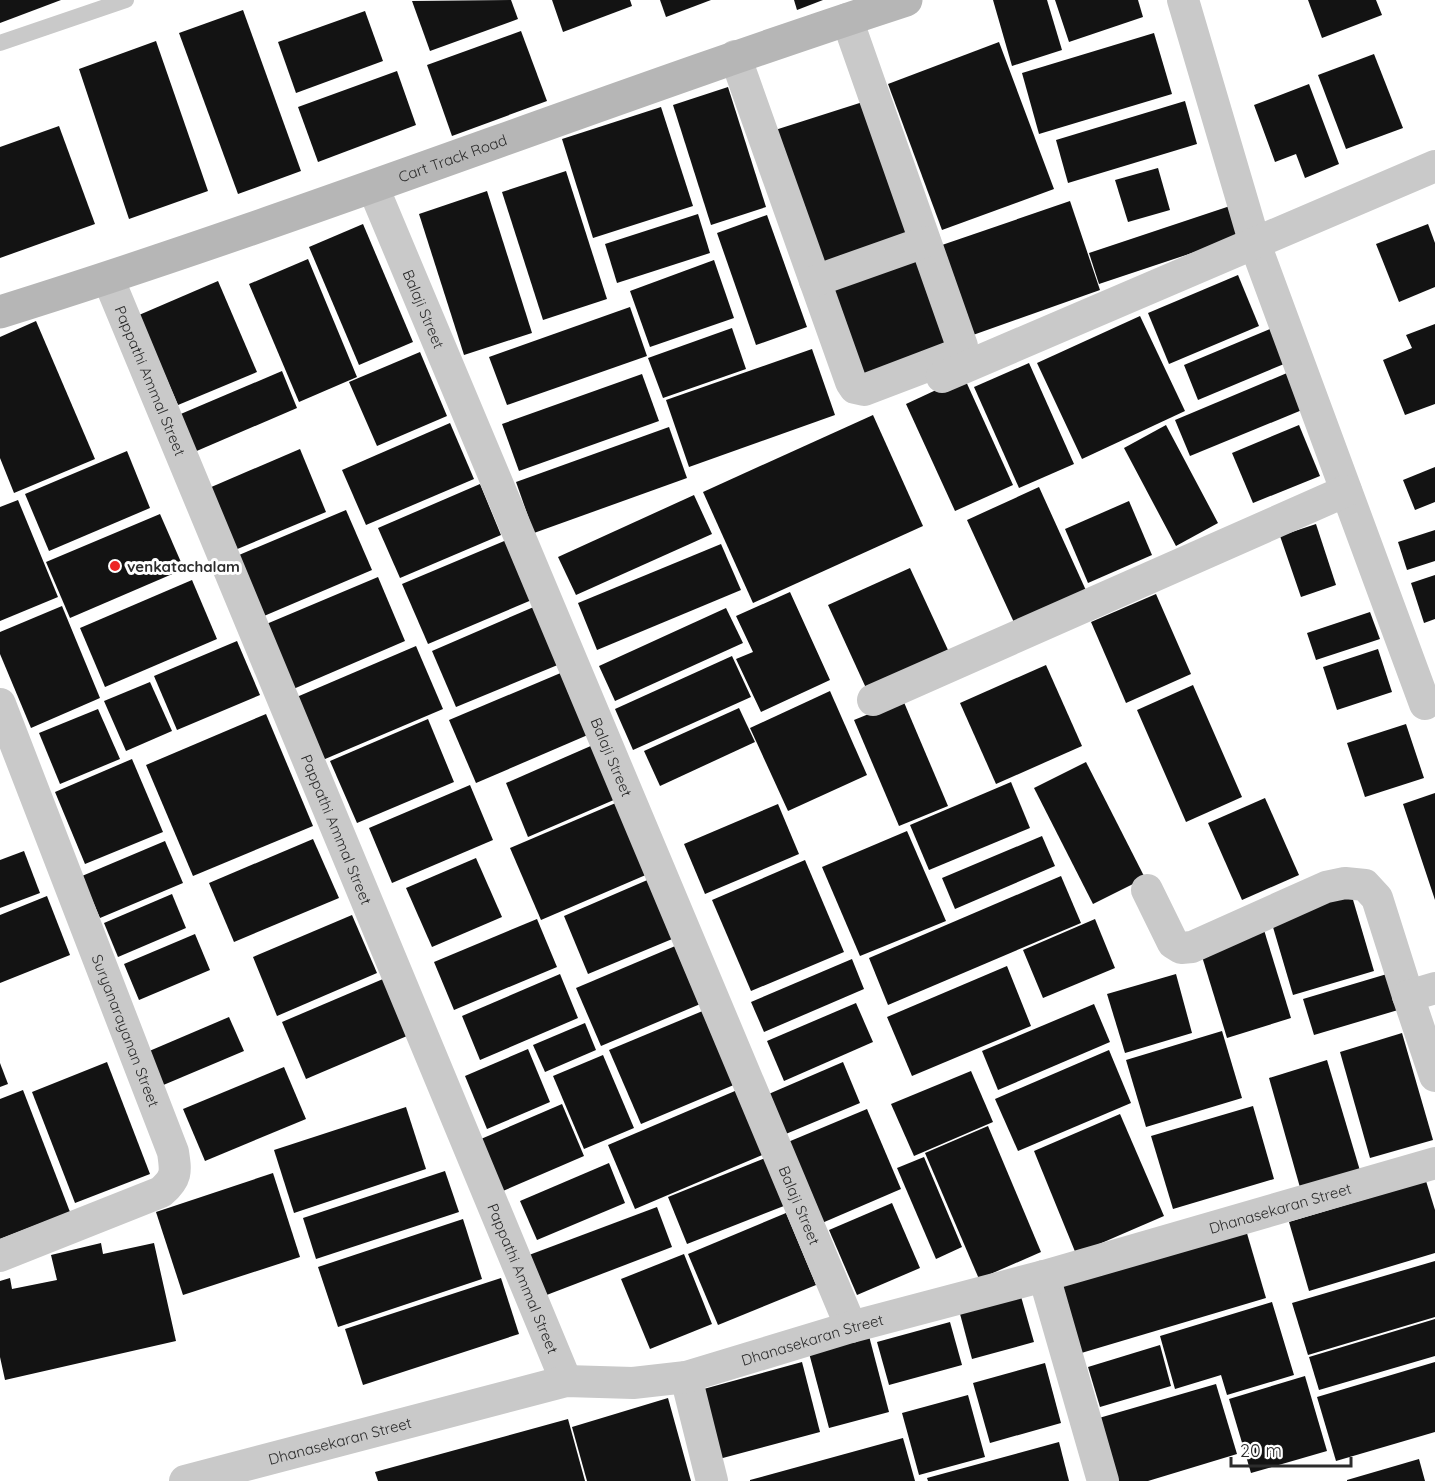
<svg xmlns="http://www.w3.org/2000/svg" width="1435" height="1481" font-family="Quicksand,sans-serif">
  <style>
    .building { fill: #131313 }
    .lines { fill: none; stroke-linecap: round; stroke-linejoin: round }
    .lane { stroke: #c9c9c9; stroke-width: 16 }
    .street { stroke: #c9c9c9; stroke-width: 32 }
    .secondary { stroke: #b6b6b6; stroke-width: 33 }
    .poi-dot { fill: #ed2625; stroke: #fff; stroke-width: 2 }
    .labels { text-anchor: middle; dominant-baseline: central; stroke-width: 6; stroke-linejoin: round; paint-order: stroke }
    .street-label { font-size: 15px; fill: #2c2c2c; stroke: #fff }
    .poi-label { font-size: 15px; font-weight: bold; fill: #2c2c2c; stroke: #fff; text-anchor: start }
  </style>
  <rect width="100%" height="100%" fill="#fff"/>
  <!-- building -->
  <g class="building">
    <polygon points="0,0 61,0 0,23"/>
    <polygon points="511,0 518,19 430,51 412,1"/>
    <polygon points="552,0 630,0 632,6 563,32"/>
    <polygon points="660,0 711,0 666,17"/>
    <polygon points="794,0 823,0 797,10"/>
    <polygon points="993,0 1047,0 1062,50 1012,66"/>
    <polygon points="1055,0 1138,0 1143,17 1069,42"/>
    <polygon points="1308,0 1376,0 1382,15 1322,38"/>
    <polygon points="243,10 301,171 238,194 179,33"/>
    <polygon points="365,11 383,61 296,93 278,42"/>
    <polygon points="521,31 547,101 452,136 427,65"/>
    <polygon points="1154,33 1172,94 1039,134 1022,73"/>
    <polygon points="156,41 208,191 129,219 79,69"/>
    <polygon points="999,42 1054,189 942,230 888,84"/>
    <polygon points="1374,54 1403,128 1346,149 1318,75"/>
    <polygon points="397,71 416,125 318,162 298,107"/>
    <polygon points="1309,84 1339,164 1305,178 1296,154 1275,162 1254,105"/>
    <polygon points="728,87 766,207 711,225 673,105"/>
    <polygon points="869,100 913,240 816,271 772,131"/>
    <polygon points="1185,101 1197,144 1068,183 1056,140"/>
    <polygon points="661,107 693,206 593,238 562,139"/>
    <polygon points="59,126 95,224 0,258 0,147"/>
    <polygon points="1158,168 1170,210 1128,222 1115,180"/>
    <polygon points="566,171 607,299 543,320 502,192"/>
    <polygon points="487,191 532,333 464,355 419,214"/>
    <polygon points="1070,201 1100,290 973,335 942,245"/>
    <polygon points="1233,205 1243,236 1099,284 1089,253"/>
    <polygon points="698,214 710,253 617,283 605,244"/>
    <polygon points="767,215 807,327 756,345 717,233"/>
    <polygon points="363,224 413,342 359,365 309,247"/>
    <polygon points="1428,224 1435,243 1435,287 1399,302 1376,244"/>
    <polygon points="918,249 952,347 860,380 825,281"/>
    <polygon points="308,259 357,377 299,402 249,284"/>
    <polygon points="714,260 734,318 650,347 630,291"/>
    <polygon points="1238,275 1259,326 1169,364 1148,313"/>
    <polygon points="218,281 257,372 178,405 139,315"/>
    <polygon points="630,307 647,356 507,405 489,357"/>
    <polygon points="1140,316 1185,411 1082,459 1037,363"/>
    <polygon points="36,321 95,459 14,493 0,458 0,337"/>
    <polygon points="1435,324 1435,404 1405,415 1383,360 1412,348 1406,335"/>
    <polygon points="732,328 746,369 663,398 648,358"/>
    <polygon points="1270,329 1284,364 1198,400 1184,365"/>
    <polygon points="812,349 835,415 689,467 666,400"/>
    <polygon points="420,352 447,416 377,446 349,382"/>
    <polygon points="1029,363 1074,464 1019,488 974,387"/>
    <polygon points="282,371 297,408 192,453 176,416"/>
    <polygon points="1287,373 1302,410 1190,456 1175,420"/>
    <polygon points="642,374 659,421 519,471 502,424"/>
    <polygon points="964,377 1013,485 955,511 906,404"/>
    <polygon points="873,415 923,526 753,603 703,492"/>
    <polygon points="450,423 474,479 366,525 342,470"/>
    <polygon points="1166,425 1218,523 1176,546 1124,448"/>
    <polygon points="1299,425 1320,476 1253,503 1232,453"/>
    <polygon points="669,427 687,478 534,533 516,482"/>
    <polygon points="300,449 326,512 235,550 209,488"/>
    <polygon points="127,451 150,508 49,551 25,494"/>
    <polygon points="1435,467 1435,502 1415,510 1403,480"/>
    <polygon points="480,484 501,535 400,578 378,528"/>
    <polygon points="1039,487 1089,597 1017,629 967,520"/>
    <polygon points="694,495 712,534 576,595 558,557"/>
    <polygon points="18,500 58,597 0,621 0,507"/>
    <polygon points="1129,501 1152,555 1088,583 1065,529"/>
    <polygon points="346,510 372,570 264,616 239,555"/>
    <polygon points="160,514 184,569 70,618 46,562"/>
    <polygon points="1316,524 1336,585 1301,597 1280,536"/>
    <polygon points="1435,530 1435,561 1407,570 1398,542"/>
    <polygon points="509,539 534,599 428,644 402,584"/>
    <polygon points="721,544 741,590 597,650 578,603"/>
    <polygon points="910,568 948,650 866,688 828,605"/>
    <polygon points="1435,575 1435,619 1424,623 1411,583"/>
    <polygon points="378,577 405,641 291,690 264,625"/>
    <polygon points="192,580 217,639 105,687 80,628"/>
    <polygon points="790,592 830,680 761,712 736,659 753,652 736,616"/>
    <polygon points="1156,594 1191,674 1126,703 1091,622"/>
    <polygon points="62,606 100,698 31,728 0,654 0,632"/>
    <polygon points="536,606 560,664 456,707 432,651"/>
    <polygon points="726,608 743,643 615,701 599,666"/>
    <polygon points="1370,612 1380,639 1316,660 1307,633"/>
    <polygon points="237,641 260,695 177,730 154,676"/>
    <polygon points="416,646 443,709 318,762 292,699"/>
    <polygon points="1378,649 1392,692 1337,710 1323,667"/>
    <polygon points="732,656 751,697 633,750 615,709"/>
    <polygon points="1046,665 1082,746 996,784 960,703"/>
    <polygon points="563,672 590,734 476,783 449,720"/>
    <polygon points="150,682 172,731 126,751 104,701"/>
    <polygon points="1193,685 1242,797 1186,822 1137,710"/>
    <polygon points="830,691 867,775 788,811 750,728"/>
    <polygon points="903,700 948,806 899,826 854,720"/>
    <polygon points="739,708 755,742 660,786 644,751"/>
    <polygon points="98,709 120,759 60,784 39,733"/>
    <polygon points="266,714 313,826 193,876 146,765"/>
    <polygon points="428,719 454,782 357,823 330,761"/>
    <polygon points="1406,724 1424,778 1365,797 1347,743"/>
    <polygon points="593,745 616,799 528,837 506,783"/>
    <polygon points="132,759 163,832 85,864 55,792"/>
    <polygon points="1086,762 1145,878 1093,904 1034,788"/>
    <polygon points="1011,782 1030,828 929,870 910,825"/>
    <polygon points="470,785 493,840 392,883 369,828"/>
    <polygon points="1435,793 1435,900 1403,804"/>
    <polygon points="1265,798 1299,875 1242,900 1208,823"/>
    <polygon points="618,802 648,874 541,920 510,848"/>
    <polygon points="778,804 799,854 705,894 684,844"/>
    <polygon points="907,831 946,921 860,956 822,867"/>
    <polygon points="1042,836 1055,866 955,909 942,878"/>
    <polygon points="313,839 339,898 234,942 209,883"/>
    <polygon points="165,841 183,883 100,918 82,876"/>
    <polygon points="24,851 40,893 0,908 0,860"/>
    <polygon points="476,858 502,917 432,947 406,888"/>
    <polygon points="805,860 844,952 751,991 712,900"/>
    <polygon points="1061,876 1081,923 888,1005 869,958"/>
    <polygon points="652,878 677,937 588,974 564,916"/>
    <polygon points="1351,893 1374,971 1293,995 1270,917"/>
    <polygon points="172,894 186,928 118,957 104,923"/>
    <polygon points="47,896 70,955 0,983 0,915"/>
    <polygon points="352,915 377,973 277,1016 253,957"/>
    <polygon points="537,919 557,967 454,1010 434,962"/>
    <polygon points="1095,919 1115,968 1043,998 1023,950"/>
    <polygon points="1264,930 1291,1018 1227,1038 1200,950"/>
    <polygon points="195,934 210,970 139,1000 124,964"/>
    <polygon points="680,944 705,1002 601,1046 576,988"/>
    <polygon points="852,959 864,989 764,1032 751,1002"/>
    <polygon points="1007,966 1031,1026 912,1076 887,1017"/>
    <polygon points="560,974 578,1018 480,1060 462,1016"/>
    <polygon points="1176,974 1192,1033 1125,1053 1107,994"/>
    <polygon points="1387,974 1398,1010 1314,1035 1303,999"/>
    <polygon points="383,979 407,1036 306,1079 282,1022"/>
    <polygon points="856,1003 873,1042 784,1081 767,1041"/>
    <polygon points="1094,1004 1110,1042 998,1090 982,1051"/>
    <polygon points="705,1010 736,1084 641,1124 609,1050"/>
    <polygon points="229,1017 244,1051 161,1086 147,1052"/>
    <polygon points="585,1023 596,1050 545,1072 533,1045"/>
    <polygon points="1222,1031 1242,1098 1146,1127 1126,1060"/>
    <polygon points="1402,1033 1433,1140 1370,1158 1340,1052"/>
    <polygon points="528,1049 550,1102 487,1129 465,1076"/>
    <polygon points="1109,1050 1131,1103 1018,1151 995,1099"/>
    <polygon points="603,1055 634,1128 584,1149 553,1076"/>
    <polygon points="1327,1060 1361,1174 1301,1191 1269,1078"/>
    <polygon points="107,1062 150,1174 75,1203 32,1092"/>
    <polygon points="843,1062 860,1103 781,1136 764,1096"/>
    <polygon points="0,1063 8,1084 0,1087"/>
    <polygon points="284,1067 306,1119 205,1161 183,1109"/>
    <polygon points="971,1071 993,1122 914,1156 891,1104"/>
    <polygon points="742,1088 769,1152 635,1209 608,1145"/>
    <polygon points="23,1090 70,1212 0,1239 0,1099"/>
    <polygon points="562,1104 584,1156 503,1191 481,1139"/>
    <polygon points="1253,1106 1274,1179 1173,1209 1151,1136"/>
    <polygon points="406,1107 426,1169 294,1213 274,1150"/>
    <polygon points="867,1109 901,1189 822,1223 788,1142"/>
    <polygon points="1120,1114 1164,1216 1076,1254 1034,1151"/>
    <polygon points="988,1126 1041,1252 979,1279 925,1153"/>
    <polygon points="770,1156 789,1204 687,1244 668,1197"/>
    <polygon points="924,1157 962,1247 936,1259 897,1168"/>
    <polygon points="609,1163 625,1203 537,1240 520,1201"/>
    <polygon points="445,1171 459,1212 316,1259 303,1218"/>
    <polygon points="273,1173 300,1257 183,1295 156,1212"/>
    <polygon points="1426,1181 1435,1210 1435,1253 1309,1291 1289,1222"/>
    <polygon points="892,1203 920,1268 857,1295 829,1230"/>
    <polygon points="657,1207 672,1247 544,1296 529,1255"/>
    <polygon points="786,1213 816,1285 718,1325 688,1254"/>
    <polygon points="463,1219 482,1279 338,1327 318,1267"/>
    <polygon points="1246,1230 1266,1298 1078,1354 1058,1286"/>
    <polygon points="101,1243 103,1254 154,1243 176,1341 5,1380 0,1357 0,1281 10,1278 12,1289 57,1280 51,1255"/>
    <polygon points="684,1254 712,1324 650,1349 621,1279"/>
    <polygon points="1435,1261 1435,1317 1308,1355 1292,1303"/>
    <polygon points="501,1278 519,1334 363,1385 345,1329"/>
    <polygon points="1020,1293 1034,1342 972,1359 959,1310"/>
    <polygon points="1272,1302 1294,1375 1227,1395 1221,1375 1175,1389 1160,1336"/>
    <polygon points="1435,1319 1435,1356 1319,1390 1309,1357"/>
    <polygon points="950,1322 962,1365 889,1385 877,1342"/>
    <polygon points="869,1336 889,1412 829,1428 809,1353"/>
    <polygon points="1160,1345 1171,1386 1100,1407 1088,1367"/>
    <polygon points="802,1362 820,1432 719,1459 700,1390"/>
    <polygon points="1435,1362 1435,1432 1336,1461 1317,1397"/>
    <polygon points="1045,1363 1061,1423 990,1443 973,1383"/>
    <polygon points="1305,1376 1327,1451 1251,1473 1229,1399"/>
    <polygon points="1216,1384 1237,1454 1148,1481 1117,1481 1099,1418"/>
    <polygon points="968,1395 985,1457 919,1475 902,1413"/>
    <polygon points="668,1398 691,1481 587,1481 572,1427"/>
    <polygon points="568,1419 585,1481 378,1481 375,1472"/>
    <polygon points="903,1438 915,1481 750,1481 750,1480"/>
    <polygon points="1059,1442 1069,1481 928,1481 927,1478"/>
    <polygon points="1419,1459 1425,1481 1347,1481 1347,1480"/>
  </g>
  <g class="lines">
    <!-- lane -->
    <polyline class="lane" points="0,43 126,0"/>
    <!-- street -->
    <g class="street">
      <polyline points="1183,0 1255,244 1425,704"/>
      <polyline points="735,56 851,382 855,388 864,390 956,355 961,352 962,346 847,19"/>
      <path id="s1" d="M373 187 851 1327"/>
      <path id="s2" d="M108 278 566 1381"/>
      <polyline points="815,281 925,242"/>
      <polyline points="942,377 1435,166"/>
      <polyline points="873,700 1346,491"/>
      <path id="s3" d="M0 704 173 1152C176 1172 177 1178 161 1192L0 1256"/>
      <polyline points="1147,890 1173,943 1181,948 1192,947 1326,887 1345,883 1365,885 1377,898 1408,996"/>
      <polyline points="1435,988 1408,996 1435,1076"/>
      <polyline points="1044,1276 1103,1481"/>
      <polyline points="686,1377 712,1481"/>
      <path id="s4" d="M185 1481 566 1381 633 1383 686 1377 851 1327 1044 1276 1435 1163"/>
    </g>
    <!-- secondary -->
    <path class="secondary" id="s5" d="M0 312C305 217 602 99 906 0"/>
  </g>
  <!-- markers -->
  <circle class="poi-dot" cx="115" cy="566" r="6"/>
  <g class="labels">
    <!-- street labels -->
    <g class="street-label">
      <text stroke="none"><textPath href="#s5" startOffset="478">Cart Track Road</textPath></text>
      <text stroke="none"><textPath href="#s1" startOffset="132">Balaji Street</textPath></text>
      <text stroke="none"><textPath href="#s2" startOffset="111">Pappathi Ammal Street</textPath></text>
      <text stroke="none"><textPath href="#s1" startOffset="618">Balaji Street</textPath></text>
      <text stroke="none"><textPath href="#s2" startOffset="597">Pappathi Ammal Street</textPath></text>
      <text stroke="none"><textPath href="#s3" startOffset="350">Suryanarayanan Street</textPath></text>
      <text stroke="none"><textPath href="#s1" startOffset="1104">Balaji Street</textPath></text>
      <text stroke="none"><textPath href="#s4" startOffset="1132">Dhanasekaran Street</textPath></text>
      <text stroke="none"><textPath href="#s2" startOffset="1083">Pappathi Ammal Street</textPath></text>
      <text stroke="none"><textPath href="#s4" startOffset="646">Dhanasekaran Street</textPath></text>
      <text stroke="none"><textPath href="#s4" startOffset="160">Dhanasekaran Street</textPath></text>
    </g>
    <!-- poi labels -->
    <g class="poi-label">
      <text x="127" y="566">venkatachalam</text>
    </g>
  </g>
  <!-- scale -->
  <path d="M1231 1457v9h120v-9" fill="none" stroke="#2c2c2c" stroke-width="3"/>
  <text x="1240" y="1457" font-size="18" fill="#2c2c2c" stroke="#ffffff" stroke-width="4.5" paint-order="stroke">20 m</text>
</svg>
